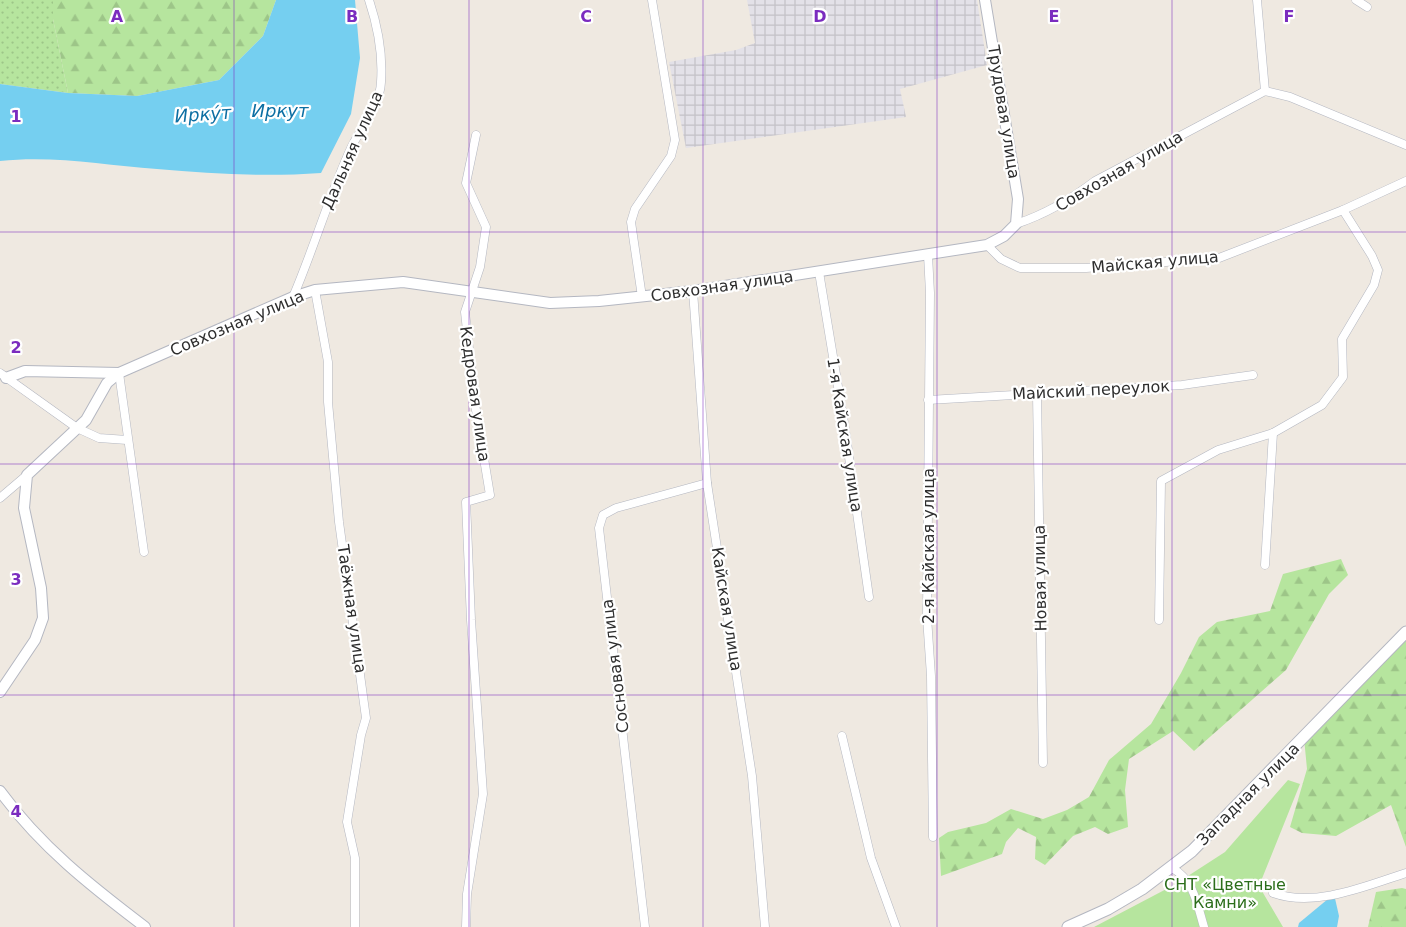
<svg xmlns="http://www.w3.org/2000/svg" width="1406" height="927" font-family="'DejaVu Sans',sans-serif">
  <style>
    .industrial { fill: url(#industrial-grid) }
    .grass { fill: url(#grass-dots) }
    .forest { fill: url(#forest-firs) }
    .garden { fill: #b6e59e }
    .water { fill: #75cff0 }
    .lines { fill: none; stroke-linecap: round; stroke-linejoin: round }
    .minor-casing { stroke: #b4b7c1; stroke-width: 9 }
    .tertiary-casing { stroke: #b4b7c1; stroke-width: 12 }
    .secondary-casing { stroke: #b4b7c1; stroke-width: 13 }
    .minor { stroke: #fff; stroke-width: 8 }
    .tertiary { stroke: #fff; stroke-width: 10 }
    .secondary { stroke: #fff; stroke-width: 11 }
    .grid { fill: none; stroke: #7b2cbf; stroke-width: 1; stroke-opacity: 0.55 }
    .labels { text-anchor: middle; dominant-baseline: central; stroke-width: 4.5; stroke-linejoin: round; paint-order: stroke }
    .street-label { font-size: 16px; fill: #2e2e2e; stroke: #fff }
    .park-label { font-size: 16px; fill: #2c6e1b; stroke: #fff }
    .water-label { font-size: 18px; font-style: italic; fill: #0d6fa3; stroke: #fff }
    .grid-label { font-size: 16px; text-anchor: middle; font-weight: bold; fill: #7b2cbf; stroke: #fff; stroke-width: 4.5; stroke-linejoin: round; paint-order: stroke }
  </style>
  <defs>
    <pattern id="industrial-grid" width="8" height="8" patternUnits="userSpaceOnUse" patternTransform="scale(1.25)"><rect width="8" height="8" fill="#e3e1e8"/><path d="M0 4h8M4 0v8" fill="none" stroke="#c3c1c7"/></pattern>
    <pattern id="grass-dots" width="8" height="8" patternUnits="userSpaceOnUse" patternTransform="scale(1.25)"><rect width="8" height="8" fill="#b6e59e"/><path d="M2 2h.1M6 6h.1" fill="none" stroke="#9dc588" stroke-width="1.8" stroke-linecap="round"/></pattern>
    <pattern id="forest-firs" width="22" height="20" patternUnits="userSpaceOnUse" patternTransform="scale(1.25)"><rect width="22" height="20" fill="#b6e59e"/><path d="M5 1l3.5 6h-7zM16 11l3.5 6h-7z" fill="#9dc588"/></pattern>
  </defs>
  <rect width="100%" height="100%" fill="#efe9e1"/>
  <!-- industrial -->
  <polygon class="industrial" points="747,0 977,0 987,65 900,89 906,117 686,148 669,62 736,50 755,43"/>
  <!-- grass -->
  <polygon class="grass" points="0,0 53,0 53,19 68,93 0,84"/>
  <!-- forest -->
  <g class="forest">
    <polygon points="53,0 276,0 263,36 219,80 137,96 68,93 53,19"/>
    <polygon points="1341,559 1348,575 1329,594 1286,670 1194,751 1173,731 1129,759 1125,790 1128,827 1108,834 1095,827 1073,836 1045,865 1035,859 1036,837 1018,828 1006,842 1002,854 941,876 939,838 948,832 986,823 1011,809 1043,819 1067,810 1089,797 1109,760 1151,724 1181,673 1199,637 1217,622 1270,611 1283,574"/>
    <polygon points="1406,632 1406,847 1391,805 1336,836 1302,833 1290,827 1307,769 1304,738"/>
    <polygon points="1402,888 1406,889 1406,927 1368,927 1376,892"/>
  </g>
  <!-- garden -->
  <polygon class="garden" points="1288,780 1300,784 1259,886 1283,927 1094,927 1174,885 1225,852"/>
  <!-- water -->
  <g class="water">
    <path d="M276 0H355L360 58 351 114 321 173C266 177 212 174 157 169 105 165 52 155 0 161V84L68 93 137 96 219 80 263 36Z"/>
    <polygon points="1334,894 1339,916 1337,927 1298,927 1299,923"/>
  </g>
  <g class="lines">
    <!-- minor casing -->
    <g class="minor-casing">
      <g id="minor">
        <polyline points="1257,0 1265,91"/>
        <polyline points="1356,0 1367,7"/>
        <path d="M1016 224C1046 214 1070 200 1095 181L1265 91 1290 97 1406 145"/>
        <polyline points="987,245 1001,259 1020,268 1086,268 1219,258 1343,210 1406,181"/>
        <polyline points="928,255 930,293 927,617 931,676 933,837"/>
        <polyline points="819,272 845,429 869,597"/>
        <polyline points="315,290 328,362 328,402 339,522 366,718 361,735 347,822 355,858 355,927"/>
        <polyline points="693,291 707,483 752,776 765,927"/>
        <path d="M293 297C314 248 329 196 351 148 361 127 380 106 381 82 383 54 378 27 369 0"/>
        <polyline points="642,297 631,222 635,209 671,156 675,140 652,0"/>
        <polyline points="0,373 77,428 99,438 127,440"/>
        <polyline points="119,373 144,552"/>
        <polyline points="1037,394 1043,763"/>
        <polyline points="928,400 1182,385 1253,375"/>
        <polyline points="0,498 27,475"/>
        <polyline points="1265,565 1273,433"/>
        <polyline points="1159,620 1161,481 1218,450 1273,433 1322,405 1343,377 1342,339 1374,285 1378,270 1372,256 1343,210"/>
        <polyline points="842,736 871,858 896,927"/>
        <path d="M1172 868C1194 880 1197 904 1204 927"/>
        <path d="M1273 893C1315 908 1366 886 1406 873"/>
        <polyline points="466,927 467,894 483,794 471,620 466,502 490,495 475,404 465,312 480,267 486,227 466,183 476,135"/>
        <polyline points="645,927 599,528 603,515 616,508 707,483"/>
      </g>
    </g>
    <!-- tertiary casing -->
    <g class="tertiary-casing">
      <g id="tertiary">
        <polyline points="6,378 25,371 119,373 293,297 315,290 403,282 550,303 599,301 693,291 987,245 1004,236 1016,224 1018,199 985,0"/>
        <polyline points="0,692 35,640 43,618 41,588 24,508 27,475 86,420 107,383 119,373"/>
        <path d="M0 791C40 846 91 886 145 927"/>
      </g>
    </g>
    <!-- secondary casing -->
    <g class="secondary-casing">
      <polyline id="secondary" points="1068,927 1108,909 1142,889 1192,851 1406,632"/>
    </g>
    <!-- minor -->
    <use href="#minor" class="minor"/>
    <!-- tertiary -->
    <use href="#tertiary" class="tertiary"/>
    <!-- secondary -->
    <use href="#secondary" class="secondary"/>
  </g>
  <!-- grid -->
  <path class="grid" d="M234 0V927M469 0V927M703 0V927M937 0V927M1172 0V927M0 232H1406M0 464H1406M0 695H1406"/>
  <g class="labels">
    <!-- street labels -->
    <g class="street-label">
      <text transform="translate(1004 112) rotate(81)">Трудовая улица</text>
      <text transform="translate(352 150) rotate(-66)">Дальняя улица</text>
      <text transform="translate(1119 171) rotate(-30)">Совхозная улица</text>
      <text transform="translate(1155 262) rotate(-5)">Майская улица</text>
      <text transform="translate(722 286) rotate(-8)">Совхозная улица</text>
      <text transform="translate(237 323) rotate(-23)">Совхозная улица</text>
      <text transform="translate(1091 390) rotate(-3)">Майский переулок</text>
      <text transform="translate(475 394) rotate(82)">Кедровая улица</text>
      <text transform="translate(845 435) rotate(81)">1-я Кайская улица</text>
      <text transform="translate(928 546) rotate(-90)">2-я Кайская улица</text>
      <text transform="translate(1040 578) rotate(-91)">Новая улица</text>
      <text transform="translate(352 609) rotate(82)">Таёжная улица</text>
      <text transform="translate(727 609) rotate(81)">Кайская улица</text>
      <text transform="translate(615 666) rotate(-97)">Сосновая улица</text>
      <text transform="translate(1248 794) rotate(-45)">Западная улица</text>
    </g>
    <!-- park labels -->
    <g class="park-label">
      <text x="1225" y="884">СНТ «Цветные<tspan x="1225" dy="18">Камни»</tspan></text>
    </g>
    <!-- water labels -->
    <g class="water-label">
      <text x="280" y="110">Иркут</text>
      <text transform="translate(203 114) rotate(-4)">Ирку́т</text>
    </g>
  </g>
  <g class="grid-label">
    <text x="117" y="22">A</text>
    <text x="352" y="22">B</text>
    <text x="586" y="22">C</text>
    <text x="820" y="22">D</text>
    <text x="1054" y="22">E</text>
    <text x="1289" y="22">F</text>
    <text x="16" y="122">1</text>
    <text x="16" y="353">2</text>
    <text x="16" y="585">3</text>
    <text x="16" y="817">4</text>
  </g>
</svg>
